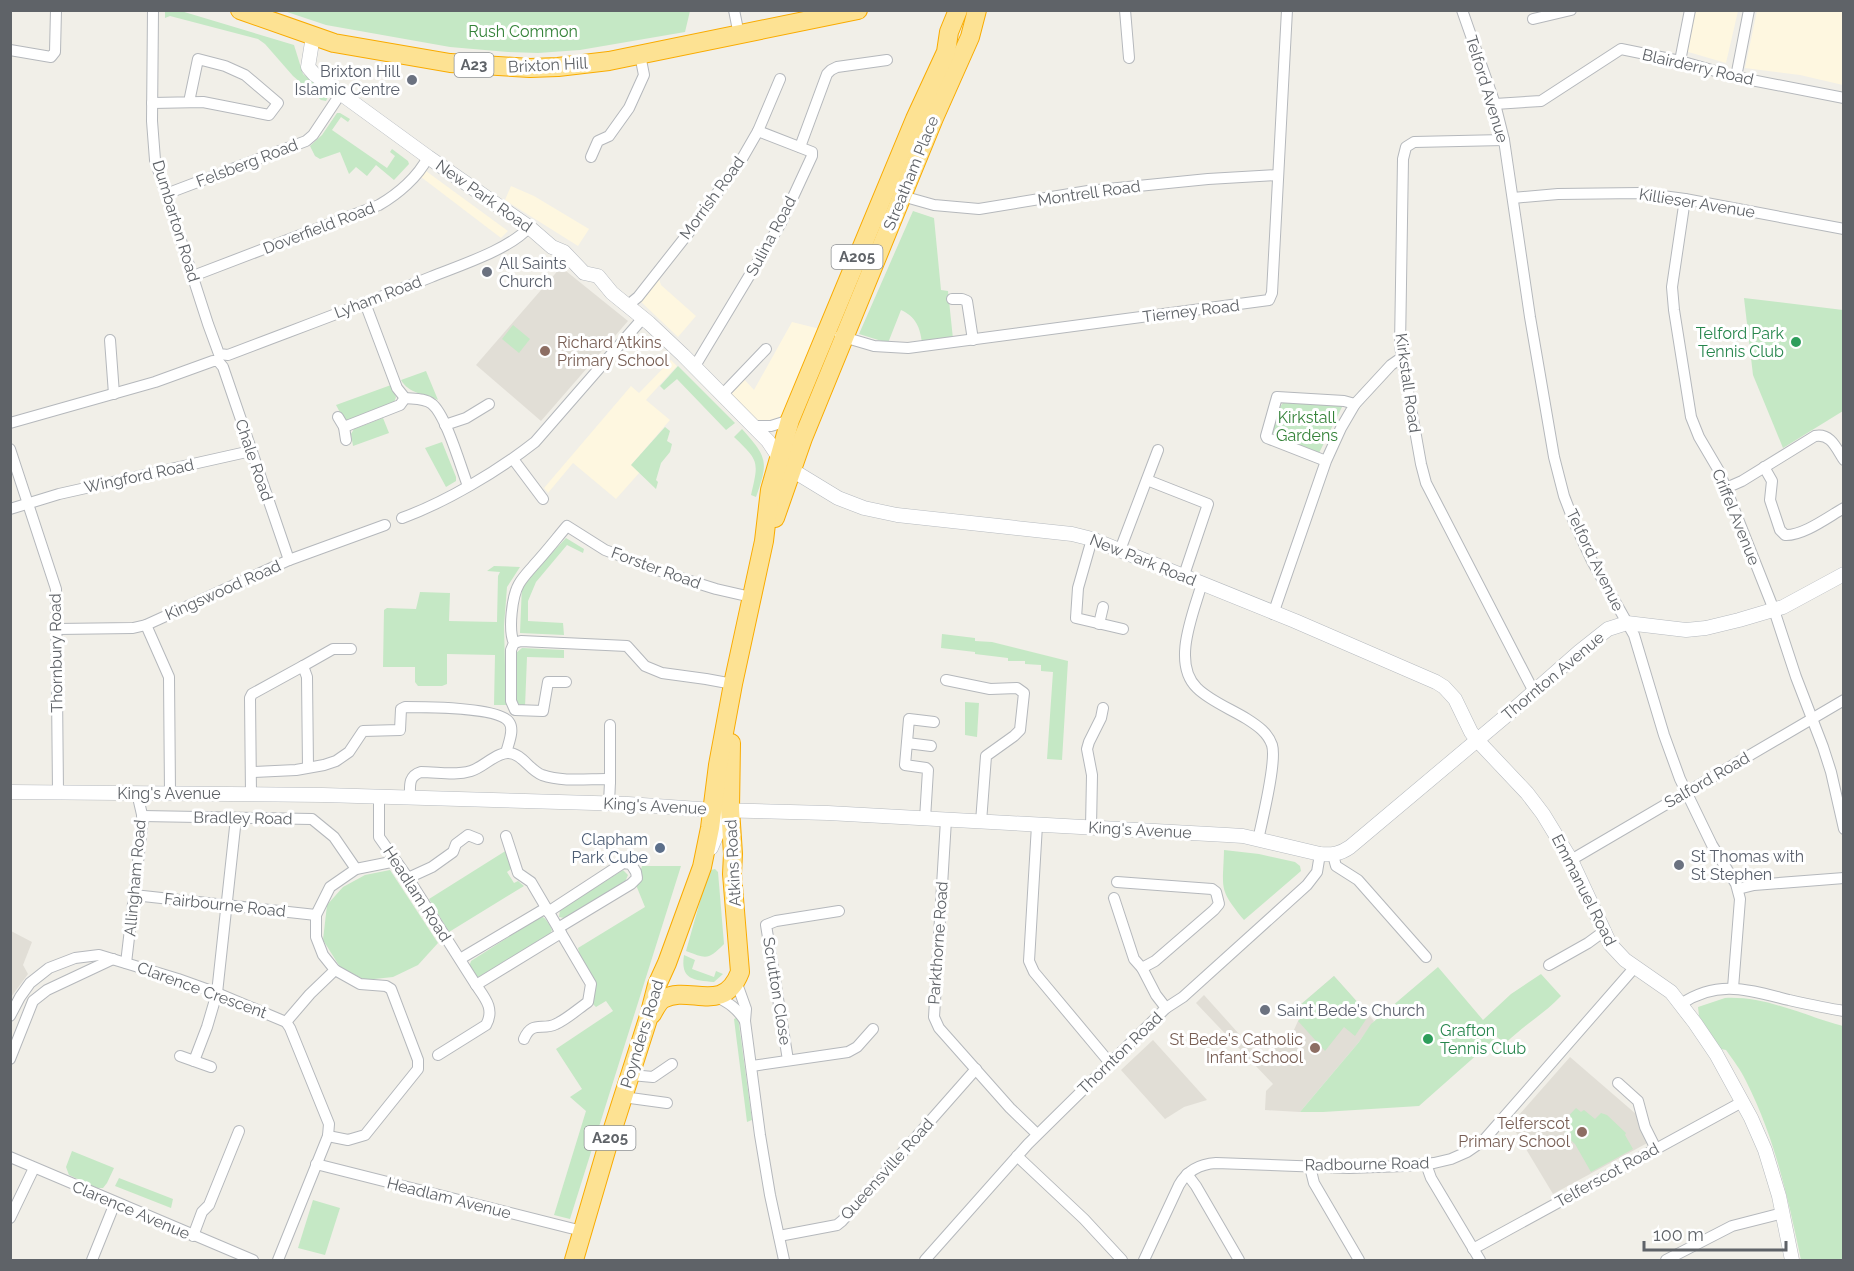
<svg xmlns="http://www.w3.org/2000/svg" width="1854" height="1271" font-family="Raleway,sans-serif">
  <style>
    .commercial { fill: #fef7e0 }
    .education { fill: #e1ded6 }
    .green { fill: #c5e8c5 }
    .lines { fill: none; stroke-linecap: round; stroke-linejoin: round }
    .street-casing { stroke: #b5b8bc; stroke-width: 12 }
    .secondary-casing { stroke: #b6babf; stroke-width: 15 }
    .highway-casing { stroke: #f9ab00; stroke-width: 20 }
    .street { stroke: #fff; stroke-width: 10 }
    .secondary { stroke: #fff; stroke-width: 14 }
    .highway { stroke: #fde293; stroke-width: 18 }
    .worship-dot { fill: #6b7280; stroke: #fff; stroke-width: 2 }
    .leisure-dot { fill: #2e9e5b; stroke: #fff; stroke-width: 2 }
    .education-dot { fill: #8d6e63; stroke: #fff; stroke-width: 2 }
    .service-dot { fill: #5c6f8a; stroke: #fff; stroke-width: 2 }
    .labels { text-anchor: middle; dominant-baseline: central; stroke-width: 6; stroke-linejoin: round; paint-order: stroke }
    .shield { fill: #fff; stroke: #8f9295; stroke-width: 1.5 }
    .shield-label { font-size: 15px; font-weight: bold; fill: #5f6368 }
    .park-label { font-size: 16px; fill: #348238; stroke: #fff }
    .street-label { font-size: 16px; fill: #5f6368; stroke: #fff }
    .worship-label { font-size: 16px; fill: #5b616d; stroke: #fff; text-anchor: start }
    .leisure-label { font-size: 16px; fill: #27864d; stroke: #fff; text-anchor: end }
    .education-label { font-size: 16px; fill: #785e54; stroke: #fff; text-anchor: end }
    .service-label { font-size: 16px; fill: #4e5e75; stroke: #fff; text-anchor: end }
  </style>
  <rect width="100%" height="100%" fill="#f1efe8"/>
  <!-- commercial -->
  <g class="commercial">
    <polygon points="1687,11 1738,11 1726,63 1678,49"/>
    <polygon points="1757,11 1843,11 1843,85 1800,75 1745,68"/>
    <polygon points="426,171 508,231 501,238 421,177"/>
    <polygon points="511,186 534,196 589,229 578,246 505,200"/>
    <polygon points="658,276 661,285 696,316 678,337 640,301"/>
    <polygon points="792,322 820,329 783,416 753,426 722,395 743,378 754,390"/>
    <polygon points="671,360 677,366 646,400 670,420 632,464 640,472 616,499 573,463 548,493 544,488 631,386 639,393"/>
  </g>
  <!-- education -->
  <g class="education">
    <polygon points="561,267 628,321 541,421 476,365"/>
    <polygon points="11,931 32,942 23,965 28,974 11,997"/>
    <polygon points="1334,976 1374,1021 1359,1042 1300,1112 1265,1110 1266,1091 1273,1084 1196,1003 1204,995 1257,1054 1263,1055 1269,1053 1293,1032 1298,1021 1305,1015 1299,1006"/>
    <polygon points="1153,1040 1207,1100 1184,1107 1165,1119 1121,1070"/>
    <polygon points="1570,1057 1636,1114 1651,1141 1553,1194 1511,1124"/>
  </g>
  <!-- green -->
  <g class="green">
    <polygon points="567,10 568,12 591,10 690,11 685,32 580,50 538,53 508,52 450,47 326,25 284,11"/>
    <polygon points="165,11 181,11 294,45 303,74 329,95 326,101 321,100 293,76 265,44 258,39 170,16 165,18"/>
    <polygon points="337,113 340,113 350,119 348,122 341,117 332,130 387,168 395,156 390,152 392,149 408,161 409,164 394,180 376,165 367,176 356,167 349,174 340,152 320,159 315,156 310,146 322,135"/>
    <path d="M913 211 934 218 941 290 948 291 953 339 922 343C920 327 916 317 901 310L888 343 859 334Z"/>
    <polygon points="1744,298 1843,310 1843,411 1783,448 1753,375"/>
    <polygon points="513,325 530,339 519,353 502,339"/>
    <polygon points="678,366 735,423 726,430 677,379 664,390 660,386"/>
    <path d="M426 371 438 400C424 393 409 394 401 380Z"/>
    <polygon points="391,385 396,397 394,403 350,421 344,420 336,405"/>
    <polygon points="1287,402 1343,405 1318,455 1272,433 1280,407 1283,403"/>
    <polygon points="383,418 389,433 353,446 351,434 354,429"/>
    <polygon points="665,427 670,431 667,441 672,444 670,452 661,463 656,480 658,482 656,489 631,465"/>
    <path d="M742 429C767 457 769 461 756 497L751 495C759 461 759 461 734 437Z"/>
    <polygon points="442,442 456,477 456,481 446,487 425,448"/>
    <polygon points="566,538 584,549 583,553 567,545 536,582 528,601 528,621 563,623 564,635 520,633 522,585"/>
    <polygon points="494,566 520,567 507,587 504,626 506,705 494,705 495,655 447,654 447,684 442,686 418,686 415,682 415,667 383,667 384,610 387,608 416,609 420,592 450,593 449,621 497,622 498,576 500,572 487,571"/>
    <polygon points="942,634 975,638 975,641 992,642 1068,661 1062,760 1047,759 1053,672 1041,671 1041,665 1025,664 1025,661 1008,661 1008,658 975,654 975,652 941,648"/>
    <polygon points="522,648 564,650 564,658 527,657 525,707 520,705 515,701 516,653"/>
    <polygon points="965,702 979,703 977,737 965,735"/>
    <polygon points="507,850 511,869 507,872 514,883 518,881 524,886 449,932 429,899"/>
    <path d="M1224 850 1259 854 1295 862 1300 866 1301 871 1244 920C1218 888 1223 890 1224 850Z"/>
    <polygon points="642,866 681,866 570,1219 554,1215 586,1111 570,1097 582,1089 556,1049 613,1011 606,1001 596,1007 590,1001 578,948 645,907 636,885"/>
    <path d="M715 869 718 872 724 944C708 960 707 959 686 951L706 880 711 870Z"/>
    <polygon points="390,870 438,943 418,965 393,977 365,980 340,967 323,940 327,905 343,887 365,875"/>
    <polygon points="623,870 628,875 625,882 564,918 559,917 560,910"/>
    <path d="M541 916C546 918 550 925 552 930L550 934 477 978 469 967 471 961Z"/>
    <path d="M684 955 695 960 692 969 714 977 716 971 723 974 714 982C694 980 680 980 684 955Z"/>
    <path d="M1438 967 1483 1020 1511 994 1541 974 1561 996C1542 1016 1523 1025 1505 1044L1497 1037 1419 1106 1323 1112H1300L1359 1042 1371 1024Z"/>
    <polygon points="1334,976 1369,1015 1355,1036 1344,1027 1325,1051 1298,1021 1305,1014 1299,1006"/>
    <path d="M1725 998C1767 996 1804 1016 1843 1026V1260H1801C1788 1198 1775 1138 1746 1081 1741 1070 1733 1060 1726 1050L1721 1049 1699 1016 1698 1007Z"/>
    <polygon points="738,1017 752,1120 747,1122 734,1019"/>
    <polygon points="1576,1108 1581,1112 1584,1110 1595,1119 1601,1113 1607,1115 1626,1133 1625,1135 1633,1149 1591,1172 1575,1144 1564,1134 1566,1132 1559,1126"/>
    <polygon points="72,1151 114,1168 107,1183 103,1188 97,1188 69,1175 66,1167"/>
    <polygon points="119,1178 173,1199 171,1208 115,1186"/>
    <polygon points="313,1200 340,1208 325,1255 298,1248"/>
  </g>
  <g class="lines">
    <!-- street casing -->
    <g class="street-casing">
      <g id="street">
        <path d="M153 10 152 121 155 160 208 324 219 354 228 355C296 329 364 304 431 277 458 266 511 249 529 227"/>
        <polyline points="734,10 739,35"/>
        <polyline points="1125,10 1129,58"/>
        <polyline points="1462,10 1495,104 1504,140 1530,317 1554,457 1564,496 1574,522 1592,561 1634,635 1664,735 1680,779 1712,845 1736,884 1740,899 1733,988"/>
        <polyline points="1533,19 1571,10"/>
        <polyline points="10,50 51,57 55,52 56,10"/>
        <polyline points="1680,61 1690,10"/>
        <polyline points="1736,77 1749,10"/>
        <polyline points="152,103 203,102 269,115 278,103 245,75 225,66 198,59 189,102"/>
        <polyline points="1495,104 1541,101 1621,49 1680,61 1736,77 1844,98"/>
        <polyline points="1504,140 1414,142 1406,147 1403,159 1400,346 1421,464 1426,483 1534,692"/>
        <polyline points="800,147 827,74 831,70 837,67 887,60"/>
        <polyline points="591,157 598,141 609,136 629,108 644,75 640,55"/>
        <polyline points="166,194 306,141 313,135 341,93"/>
        <polyline points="902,196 934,205 979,209 1088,191 1208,179 1278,175"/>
        <polyline points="1513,198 1558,194 1640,193 1685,199 1844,229"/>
        <polyline points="1685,199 1672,287 1674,310 1691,417 1699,437 1719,471 1774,610 1796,677 1823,747 1831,772 1844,829"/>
        <path d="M193 276 379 205C398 194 418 177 428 157"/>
        <polyline points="952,299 962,299 967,301 973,340"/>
        <path d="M365 303 397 388 405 398C414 399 425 398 432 404 446 415 461 468 468 486"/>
        <polyline points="627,306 638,297 690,231 743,157 758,131 780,79"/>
        <polyline points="840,336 874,346 908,348 1269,300 1272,293 1287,10"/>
        <polyline points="110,340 114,394"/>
        <polyline points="695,366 781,223 812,156 812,152 758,131"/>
        <polyline points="722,395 766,349"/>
        <polyline points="1355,404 1391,365 1401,358"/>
        <polyline points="338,417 344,427 346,440"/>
        <polyline points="10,423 155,382 213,361 218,361 223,367 289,560"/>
        <polyline points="445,425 466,418 489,404"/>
        <polyline points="753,426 771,426 790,420"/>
        <polyline points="344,427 400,405 405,398"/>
        <polyline points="10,449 56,589 58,792"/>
        <polyline points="513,459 543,499"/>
        <path d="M1764 467 1772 481 1770 500 1780 530 1785 535C1803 536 1828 517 1844 508"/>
        <polyline points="1147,480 1208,504 1184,575"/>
        <path d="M1726 488 1742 481 1815 436C1831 433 1836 448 1844 460"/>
        <polyline points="10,509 59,494 251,451"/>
        <path d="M402 518C446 502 498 471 535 442L643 318"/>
        <polyline points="1092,539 1078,588 1076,618 1123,629"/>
        <polyline points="1120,550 1158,450"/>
        <path d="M1202 583C1194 612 1171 663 1197 688 1210 701 1231 709 1247 719 1258 726 1268 733 1272 745 1277 761 1262 821 1258 840"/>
        <polyline points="1273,614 1326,461 1267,438 1266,436 1277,397 1344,401 1355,404 1341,428 1326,461"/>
        <polyline points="1099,624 1103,607"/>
        <polyline points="146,625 169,677 170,793"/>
        <polyline points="57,629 133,628 146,625 289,560 385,525"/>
        <polyline points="514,643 521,641 627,646 645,666 662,673 706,679 733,684"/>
        <polyline points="303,666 333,649 351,649"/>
        <polyline points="946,680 990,689 1017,688 1024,693 1020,730 1014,736 986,756 981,822"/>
        <path d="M566 682H548L543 711 515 710 511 701V650L514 643C508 630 512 596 519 584 523 577 529 571 534 565 546 552 556 539 567 526L605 550 671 575 716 589 751 597"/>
        <polyline points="610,725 610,782"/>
        <polyline points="907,743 931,746"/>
        <path d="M252 772 296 770 324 765 336 761 349 752 363 731 400 730 401 709 405 707C425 707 499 707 509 722 515 730 508 744 506 753"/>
        <polyline points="251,794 250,698 252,694 303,666 307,677 308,767"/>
        <polyline points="379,796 379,837 408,878 476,985"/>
        <path d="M410 797C410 786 408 776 421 772 438 772 455 776 471 771 484 767 495 753 508 753 522 753 529 770 542 775 562 782 586 779 606 779L610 782 609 803"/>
        <polyline points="142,816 312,819 334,837 356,869"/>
        <polyline points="925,819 928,770 926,768 905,765 909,719 934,722"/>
        <polyline points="946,820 934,1017 939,1028 1010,1108 1037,1134"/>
        <polyline points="1037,825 1029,961 1034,972 1110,1063"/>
        <polyline points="1091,827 1092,775 1087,749 1089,742 1101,718 1103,708"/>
        <path d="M506 836 518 873 531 882 591 984 588 1002C578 1009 567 1019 556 1024 542 1031 532 1020 524 1039"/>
        <polyline points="1333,855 1336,866 1358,880 1426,957"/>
        <polyline points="1571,860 1844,700"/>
        <polyline points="408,878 432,867 453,852 456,844 468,835 478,839"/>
        <polyline points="1738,889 1754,885 1844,878"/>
        <polyline points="134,895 316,915"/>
        <polyline points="1114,898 1134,959 1142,968 1155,961 1214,910 1219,904 1216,892 1212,889 1117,882"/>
        <polyline points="548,912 623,863 631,864 636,872 637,878 631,884 558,928"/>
        <polyline points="460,959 546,908"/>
        <polyline points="126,963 143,819 137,793"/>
        <polyline points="1549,965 1588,943 1603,932"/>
        <polyline points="1142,968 1156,995 1166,1008"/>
        <polyline points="736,981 746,1009 745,1021 760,1135 770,1195 784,1260"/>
        <path d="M715 996C729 1003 737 1008 745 1021"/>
        <path d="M1681 1004C1718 979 1749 990 1789 1000 1807 1004 1825 1008 1844 1011"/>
        <polyline points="10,1016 20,997 30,983 49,968 75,958 99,955 178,979 217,993 286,1022 290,1028 329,1124 328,1136 278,1260"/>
        <polyline points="286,1022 310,994 335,970"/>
        <path d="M438 1055 486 1025C495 1009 485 998 476 985L561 933"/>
        <polyline points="180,1056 211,1067"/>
        <polyline points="10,1059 33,1001 47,990 113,959"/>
        <polyline points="788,1060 766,925 776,921 839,911"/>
        <polyline points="194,1061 207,1027 217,993 236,818"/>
        <polyline points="752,1066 848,1052 857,1047 873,1029"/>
        <polyline points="631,1075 653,1077 672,1064"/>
        <polyline points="1618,1083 1638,1101 1645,1127 1656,1149"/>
        <polyline points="623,1097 667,1103"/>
        <polyline points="328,1136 348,1140 365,1135 418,1069 418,1060 391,989 386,986 360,984 335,970 323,955 316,937 316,915 330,887 356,869 396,861"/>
        <polyline points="1017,1156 1084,1219 1122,1260"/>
        <polyline points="10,1157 253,1260"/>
        <polyline points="316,1164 582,1231"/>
        <polyline points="1426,1164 1431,1178 1480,1260"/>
        <polyline points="1310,1167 1314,1183 1359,1260"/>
        <polyline points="1187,1174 1196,1186 1239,1260"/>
        <polyline points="10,1218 34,1168"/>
        <polyline points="193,1236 202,1212 209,1205 239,1131"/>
        <polyline points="779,1236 837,1225 842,1221 976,1069"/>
        <polyline points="1473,1249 1742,1102"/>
        <polyline points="92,1260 115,1203"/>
        <polyline points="925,1260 1028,1144 1166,1008 1183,997 1307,885 1317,872 1320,854"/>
        <path d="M1144 1260 1179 1185C1187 1171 1199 1164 1216 1163L1349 1168 1404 1166 1434 1163 1451 1159 1467 1152 1483 1141 1635 967"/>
        <polyline points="1666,1260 1732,1226 1783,1213"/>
      </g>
    </g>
    <!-- secondary casing -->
    <g class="secondary-casing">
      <g id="secondary">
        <polyline points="313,36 308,67 314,74 428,157 529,227 552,247 564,252 584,273 598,276 612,293 649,323 683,355 768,441 780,459 792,470 838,498 864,508 897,515 1072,534 1092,539 1295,621 1436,682 1444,687 1455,699 1471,732 1477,740 1527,793 1543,814 1571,860 1610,944 1625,960 1671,992 1695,1023 1716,1054 1751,1118 1765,1150 1779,1196 1792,1260"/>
        <path d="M10 792 323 795 628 804 713 810 828 813 1227 835 1243 836 1320 854C1332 855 1340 854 1350 847L1513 710 1579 652 1608 629 1627 623 1686 630 1706 628 1739 620 1783 607 1844 574"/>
        <polyline points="711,848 723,820 730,809"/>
      </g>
    </g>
    <!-- highway casing -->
    <g class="highway-casing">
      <g id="highway">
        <polyline points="240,10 334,43 450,63 530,68 558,67 609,61 858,10"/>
        <polyline points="775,518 803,438 934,118 970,37 977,10"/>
        <path d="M652 1014C655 1009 658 1002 663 999 689 984 723 1016 740 972L732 874 733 854 730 809 731 743"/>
        <polyline points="574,1260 608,1144 649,1016 657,985 667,963 702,867 710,828 718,765 733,684 764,541 770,490 790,420 915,119 946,52 949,32 958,10"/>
      </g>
    </g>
    <!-- street -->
    <use href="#street" class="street"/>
    <!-- secondary -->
    <use href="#secondary" class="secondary"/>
    <!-- highway -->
    <use href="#highway" class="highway"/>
  </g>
  <!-- markers -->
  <g class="worship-dot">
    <circle cx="412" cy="80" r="6"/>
    <circle cx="487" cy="272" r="6"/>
    <circle cx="1679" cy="865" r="6"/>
    <circle cx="1265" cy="1010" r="6"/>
  </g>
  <g class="leisure-dot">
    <circle cx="1796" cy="342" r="6"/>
    <circle cx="1428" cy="1039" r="6"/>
  </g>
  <g class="education-dot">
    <circle cx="545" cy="351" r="6"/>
    <circle cx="1315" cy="1048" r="6"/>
    <circle cx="1582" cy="1132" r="6"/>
  </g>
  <circle class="service-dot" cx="660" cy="848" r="6"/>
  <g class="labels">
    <!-- shield labels -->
    <g class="shield">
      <rect x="454.5" y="53" width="39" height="24" rx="4.5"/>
      <rect x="831.5" y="245" width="51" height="24" rx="4.5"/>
      <rect x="584.5" y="1126" width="51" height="24" rx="4.5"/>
    </g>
    <g class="shield-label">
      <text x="474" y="65">A23</text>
      <text x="857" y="257">A205</text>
      <text x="610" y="1138">A205</text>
    </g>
    <!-- park labels -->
    <g class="park-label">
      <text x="523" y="31">Rush Common</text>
      <text x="1307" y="417">Kirkstall<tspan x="1307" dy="18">Gardens</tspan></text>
    </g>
    <!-- street labels -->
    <g class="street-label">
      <text transform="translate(548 65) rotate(-3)">Brixton Hill</text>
      <text transform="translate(1698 67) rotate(13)">Blairderry Road</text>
      <text transform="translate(1487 89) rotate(73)">Telford Avenue</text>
      <text transform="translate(247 163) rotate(-21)">Felsberg Road</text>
      <text transform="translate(911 173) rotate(-68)">Streatham Place</text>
      <text transform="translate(1089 193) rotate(-8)">Montrell Road</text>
      <text transform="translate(484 196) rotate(35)">New Park Road</text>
      <text transform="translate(712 198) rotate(-54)">Morrish Road</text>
      <text transform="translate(1697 203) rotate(9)">Killieser Avenue</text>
      <text transform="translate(176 221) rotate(73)">Dumbarton Road</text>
      <text transform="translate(319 228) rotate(-21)">Doverfield Road</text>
      <text transform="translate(771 236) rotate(-62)">Sulina Road</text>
      <text transform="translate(378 297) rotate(-21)">Lyham Road</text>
      <text transform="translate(1191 311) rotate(-7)">Tierney Road</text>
      <text transform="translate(1408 383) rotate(82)">Kirkstall Road</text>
      <text transform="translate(254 460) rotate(71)">Chale Road</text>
      <text transform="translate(139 476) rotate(-12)">Wingford Road</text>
      <text transform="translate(1736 517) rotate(68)">Criffel Avenue</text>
      <text transform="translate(1143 560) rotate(22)">New Park Road</text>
      <text transform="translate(1595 560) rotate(64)">Telford Avenue</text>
      <text transform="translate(656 568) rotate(20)">Forster Road</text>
      <text transform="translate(223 590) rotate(-24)">Kingswood Road</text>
      <text transform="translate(56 653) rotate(-91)">Thornbury Road</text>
      <text transform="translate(1553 676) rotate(-40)">Thornton Avenue</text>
      <text transform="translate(1707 780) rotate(-30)">Salford Road</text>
      <text x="169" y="793">King's Avenue</text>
      <text transform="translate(655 806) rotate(3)">King's Avenue</text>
      <text transform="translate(243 818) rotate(1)">Bradley Road</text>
      <text transform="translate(1140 830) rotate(3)">King's Avenue</text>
      <text transform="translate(733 863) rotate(-93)">Atkins Road</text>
      <text transform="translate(135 878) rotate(-85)">Allingham Road</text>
      <text transform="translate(1584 890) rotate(63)">Emmanuel Road</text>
      <text transform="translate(417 894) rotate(57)">Headlam Road</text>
      <text transform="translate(225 905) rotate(6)">Fairbourne Road</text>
      <text transform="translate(938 943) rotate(-86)">Parkthorne Road</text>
      <text transform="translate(202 990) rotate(20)">Clarence Crescent</text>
      <text transform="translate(777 991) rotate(81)">Scrutton Close</text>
      <text transform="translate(642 1034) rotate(-73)">Poynders Road</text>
      <text transform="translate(1120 1053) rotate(-44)">Thornton Road</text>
      <text transform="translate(1367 1164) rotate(-1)">Radbourne Road</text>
      <text transform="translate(887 1169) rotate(-48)">Queensville Road</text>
      <text transform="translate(1607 1175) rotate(-29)">Telferscot Road</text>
      <text transform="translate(449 1198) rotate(14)">Headlam Avenue</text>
      <text transform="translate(131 1210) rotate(23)">Clarence Avenue</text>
    </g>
    <!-- worship labels -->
    <g class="worship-label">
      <text x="400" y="71" text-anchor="end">Brixton Hill<tspan x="400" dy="18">Islamic Centre</tspan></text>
      <text x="499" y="263">All Saints<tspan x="499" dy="18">Church</tspan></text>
      <text x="1691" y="856">St Thomas with<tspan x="1691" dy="18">St Stephen</tspan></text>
      <text x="1277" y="1010">Saint Bede's Church</text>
    </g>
    <!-- leisure labels -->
    <g class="leisure-label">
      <text x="1784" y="333">Telford Park<tspan x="1784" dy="18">Tennis Club</tspan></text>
      <text x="1440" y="1030" text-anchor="start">Grafton<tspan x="1440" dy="18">Tennis Club</tspan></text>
    </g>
    <!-- education labels -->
    <g class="education-label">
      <text x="557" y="342" text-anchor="start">Richard Atkins<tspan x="557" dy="18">Primary School</tspan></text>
      <text x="1303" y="1039">St Bede's Catholic<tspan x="1303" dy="18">Infant School</tspan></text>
      <text x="1570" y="1123">Telferscot<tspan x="1570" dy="18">Primary School</tspan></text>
    </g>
    <!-- service labels -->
    <g class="service-label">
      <text x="648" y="839">Clapham<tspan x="648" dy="18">Park Cube</tspan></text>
    </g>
  </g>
  <!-- border -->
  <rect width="1854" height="1271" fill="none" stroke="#5f6368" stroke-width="24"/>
  <!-- scale -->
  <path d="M1644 1241v9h142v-9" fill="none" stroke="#5f6368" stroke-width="3"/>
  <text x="1653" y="1241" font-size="18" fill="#5f6368" stroke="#ffffff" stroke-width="4.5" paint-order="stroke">100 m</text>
</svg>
